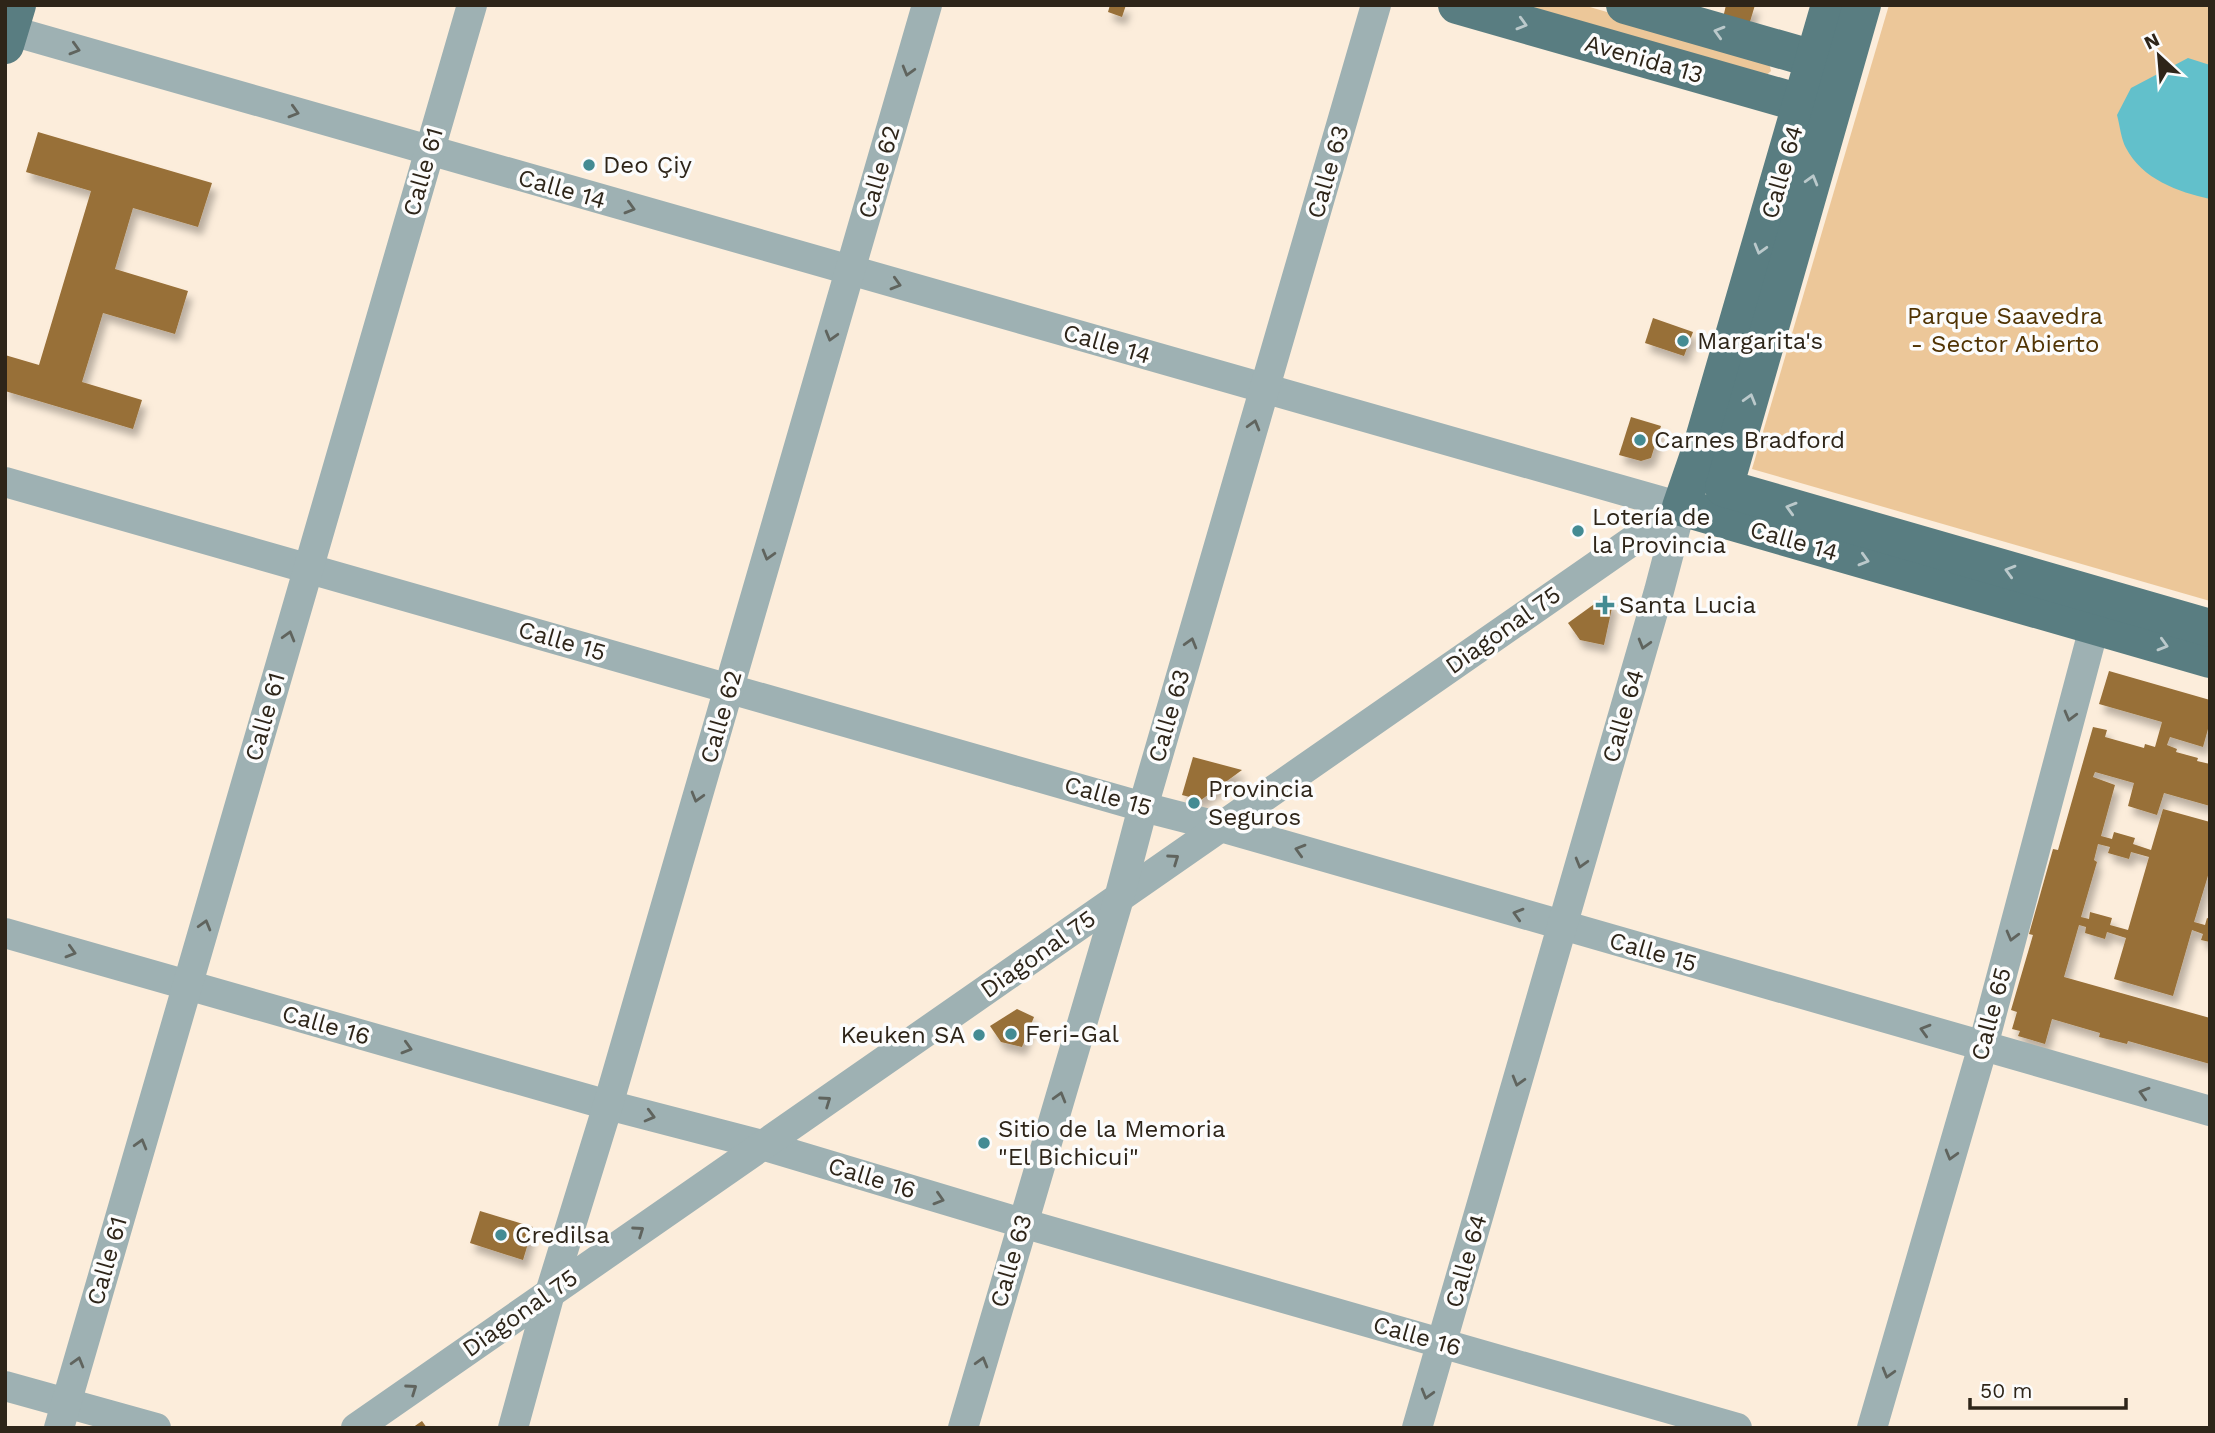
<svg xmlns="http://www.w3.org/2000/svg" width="2215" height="1433" font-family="'Work Sans',sans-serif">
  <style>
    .green { fill: #ecc799 }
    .water { fill: #62c0cb }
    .building { fill: #986f37; fill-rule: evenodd; filter: url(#shadow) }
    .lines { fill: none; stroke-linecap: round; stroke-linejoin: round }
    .minor { stroke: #9eb1b3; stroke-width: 30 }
    .major { stroke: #597d81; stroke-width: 38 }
    .oneway { stroke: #bbc9cb }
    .oneway2 { stroke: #60645e }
    .poi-dot { fill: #448b93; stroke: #fcfcfc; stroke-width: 2.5 }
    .labels { text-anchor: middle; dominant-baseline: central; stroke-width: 7; stroke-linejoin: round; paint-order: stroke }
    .street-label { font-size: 24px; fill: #2e2519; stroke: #fcfcfc }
    .poi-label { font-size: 24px; fill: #2e2519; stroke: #fcfcfc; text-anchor: start }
    .park-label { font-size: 24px; fill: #513404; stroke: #fcfcfc }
  </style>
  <defs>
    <filter id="shadow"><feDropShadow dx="4.5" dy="8" stdDeviation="3.5" flood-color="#0004"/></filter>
  </defs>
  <rect width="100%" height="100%" fill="#fceddb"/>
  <!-- green -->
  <g class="green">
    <polygon points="1499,5 1583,5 1768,59 1771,71 1760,81"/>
    <polygon points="1889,5 2210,5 2210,601 1752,469"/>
  </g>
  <!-- water -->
  <path class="water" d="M2188 58 2210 65V199C2178 192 2142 179 2126 148 2121 139 2120 126 2117 115L2131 88Z"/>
  <!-- building -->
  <g class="building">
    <polygon points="1110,5 1126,5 1122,17 1108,12"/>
    <polygon points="1726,5 1755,5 1749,25 1723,18"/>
    <polygon points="38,132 212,183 198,227 133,208 115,269 188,291 175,334 103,313 82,382 142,400 133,429 5,391 5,355 39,365 91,191 26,172"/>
    <polygon points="1653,318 1693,332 1684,356 1645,343"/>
    <polygon points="1631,417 1661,426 1651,458 1641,461 1619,455"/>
    <polygon points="1604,597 1613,603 1604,645 1580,640 1568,623"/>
    <path d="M2109 671 2210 700V730L2208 729 2203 747 2170 737 2167 745 2177 749 2176 752 2198 758 2197 761 2210 764V806L2164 793 2157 815 2128 806 2134 783 2095 772 2093 777 2115 785 2101 836 2112 839 2114 832 2135 838 2133 844 2151 850 2163 809 2210 822V869L2194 922 2205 925 2207 918 2210 919V942L2201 940 2203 934 2192 930 2173 996 2114 979 2126 938 2107 932 2105 939 2085 933 2086 927 2079 925 2064 977 2210 1018V1064L2128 1041 2127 1044 2099 1037 2100 1033 2052 1019 2045 1044 2018 1036 2020 1031 2012 1029 2017 1012 2011 1010 2033 935 2029 934 2053 849 2058 850 2093 727 2107 730 2105 737 2144 748 2145 744 2155 747 2162 722 2099 704ZM2098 844 2110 847 2108 853 2129 859 2131 852 2149 857 2128 930 2110 925 2112 918 2090 912 2089 919 2081 917 2097 862 2094 860Z"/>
    <polygon points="1193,757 1242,770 1201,800 1182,795"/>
    <polygon points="1017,1009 1034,1017 1022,1047 1001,1042 990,1026"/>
    <polygon points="480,1211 533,1227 523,1260 470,1243"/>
    <polygon points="422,1421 427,1428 412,1428"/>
  </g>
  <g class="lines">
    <!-- minor -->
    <g class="minor">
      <polyline points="5,29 1681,507"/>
      <polyline points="5,482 1143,807 1221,827 2210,1111"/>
      <polyline points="5,933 608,1105 762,1145 1022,1223 1737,1428"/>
      <polyline points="5,1386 156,1428"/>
      <polyline points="59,1428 472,5"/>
      <polyline points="356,1428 1681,507 1690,503"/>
      <polyline points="513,1428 550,1293 608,1105 927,5"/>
      <polyline points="963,1428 1119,898 1143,807 1376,5"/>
      <polyline points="1417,1428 1659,591 1681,507"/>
      <polyline points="1872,1428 1983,1046 2100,605"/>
    </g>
    <!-- major -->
    <g class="major">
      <polyline points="1457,5 1825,110"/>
      <polyline points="1625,5 1838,66"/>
      <polyline points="1830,5 1702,446 1681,507 2210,659"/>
      <polyline points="1862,5 1724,488 2210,628"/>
      <polyline points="5,45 17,5"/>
    </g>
  </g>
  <!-- one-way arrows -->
  <defs><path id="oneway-chevron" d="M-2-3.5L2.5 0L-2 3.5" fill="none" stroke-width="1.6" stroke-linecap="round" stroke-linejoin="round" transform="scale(1.75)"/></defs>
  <g class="oneway">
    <use href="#oneway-chevron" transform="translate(1522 24) rotate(16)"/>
    <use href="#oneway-chevron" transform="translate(1719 32) rotate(-164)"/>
    <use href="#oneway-chevron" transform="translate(1812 180) rotate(-74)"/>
    <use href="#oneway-chevron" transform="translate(1760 249) rotate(106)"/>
    <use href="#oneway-chevron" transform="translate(1750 399) rotate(-74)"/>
    <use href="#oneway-chevron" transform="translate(1791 508) rotate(-164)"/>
    <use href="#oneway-chevron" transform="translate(1864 560) rotate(16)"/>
    <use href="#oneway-chevron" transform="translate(2010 571) rotate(-164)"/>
    <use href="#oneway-chevron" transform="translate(2163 645) rotate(16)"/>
  </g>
  <g class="oneway2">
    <use href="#oneway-chevron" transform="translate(75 49) rotate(16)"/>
    <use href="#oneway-chevron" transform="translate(908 71) rotate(106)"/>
    <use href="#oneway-chevron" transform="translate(294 112) rotate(16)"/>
    <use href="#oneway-chevron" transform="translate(630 208) rotate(16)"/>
    <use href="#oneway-chevron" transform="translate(896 284) rotate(16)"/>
    <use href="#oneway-chevron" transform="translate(831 336) rotate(106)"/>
    <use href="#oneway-chevron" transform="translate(1254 425) rotate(-74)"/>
    <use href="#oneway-chevron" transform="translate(768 555) rotate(106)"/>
    <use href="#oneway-chevron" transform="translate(289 636) rotate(-74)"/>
    <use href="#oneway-chevron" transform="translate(1191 643) rotate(-74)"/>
    <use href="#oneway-chevron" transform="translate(1644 644) rotate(106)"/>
    <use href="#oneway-chevron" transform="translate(2070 716) rotate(105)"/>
    <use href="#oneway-chevron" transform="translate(697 797) rotate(106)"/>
    <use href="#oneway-chevron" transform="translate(1300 850) rotate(-164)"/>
    <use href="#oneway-chevron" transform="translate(1174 859) rotate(-35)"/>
    <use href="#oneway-chevron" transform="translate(1581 863) rotate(106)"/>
    <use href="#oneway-chevron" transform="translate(1518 914) rotate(-164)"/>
    <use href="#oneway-chevron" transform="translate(205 925) rotate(-74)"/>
    <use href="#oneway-chevron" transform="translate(2012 936) rotate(105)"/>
    <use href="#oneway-chevron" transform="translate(71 952) rotate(16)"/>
    <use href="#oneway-chevron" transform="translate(1925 1030) rotate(-164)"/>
    <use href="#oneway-chevron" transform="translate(407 1048) rotate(16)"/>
    <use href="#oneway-chevron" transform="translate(1518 1081) rotate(106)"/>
    <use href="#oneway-chevron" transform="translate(2144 1093) rotate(-164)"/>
    <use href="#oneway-chevron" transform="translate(1060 1097) rotate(-74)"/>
    <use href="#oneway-chevron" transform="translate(826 1101) rotate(-35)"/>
    <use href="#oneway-chevron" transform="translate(650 1116) rotate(15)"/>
    <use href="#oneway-chevron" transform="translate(141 1144) rotate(-74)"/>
    <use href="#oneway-chevron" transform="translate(1951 1155) rotate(106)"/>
    <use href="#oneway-chevron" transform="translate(939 1199) rotate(17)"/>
    <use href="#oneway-chevron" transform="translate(639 1231) rotate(-35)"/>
    <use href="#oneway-chevron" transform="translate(78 1362) rotate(-74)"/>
    <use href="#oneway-chevron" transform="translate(982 1362) rotate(-74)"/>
    <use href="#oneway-chevron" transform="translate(1888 1373) rotate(106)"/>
    <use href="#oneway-chevron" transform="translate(412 1389) rotate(-35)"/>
    <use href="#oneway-chevron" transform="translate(1427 1394) rotate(106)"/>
  </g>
  <!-- markers -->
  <g class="poi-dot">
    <circle cx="589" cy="165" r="7"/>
    <circle cx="1683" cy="341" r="7"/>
    <circle cx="1640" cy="440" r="7"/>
    <circle cx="1578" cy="531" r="7"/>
    <path d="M1601.5 594.5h7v7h7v7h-7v7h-7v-7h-7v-7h7z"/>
    <circle cx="1194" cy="803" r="7"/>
    <circle cx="1011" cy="1034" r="7"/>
    <circle cx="979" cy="1035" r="7"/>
    <circle cx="984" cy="1143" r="7"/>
    <circle cx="501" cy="1235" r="7"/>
  </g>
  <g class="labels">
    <!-- street labels -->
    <g class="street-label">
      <text transform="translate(1644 59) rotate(16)">Avenida 13</text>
      <text transform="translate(423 172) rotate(-74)">Calle 61</text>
      <text transform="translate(879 172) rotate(-74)">Calle 62</text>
      <text transform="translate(1328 172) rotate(-74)">Calle 63</text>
      <text transform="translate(1782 172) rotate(-74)">Calle 64</text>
      <text transform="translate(562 189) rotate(16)">Calle 14</text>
      <text transform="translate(1107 344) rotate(16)">Calle 14</text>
      <text transform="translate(1794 541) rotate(16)">Calle 14</text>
      <text transform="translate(1503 630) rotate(-35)">Diagonal 75</text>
      <text transform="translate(562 641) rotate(16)">Calle 15</text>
      <text transform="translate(1169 716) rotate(-74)">Calle 63</text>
      <text transform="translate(1623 716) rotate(-74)">Calle 64</text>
      <text transform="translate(265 717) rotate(-74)">Calle 61</text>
      <text transform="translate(721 717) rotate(-74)">Calle 62</text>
      <text transform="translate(1108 796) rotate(16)">Calle 15</text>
      <text transform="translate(1653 952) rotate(16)">Calle 15</text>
      <text transform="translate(1038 954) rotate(-35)">Diagonal 75</text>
      <text transform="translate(1991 1014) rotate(-75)">Calle 65</text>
      <text transform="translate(326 1025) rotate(16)">Calle 16</text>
      <text transform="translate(872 1178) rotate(17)">Calle 16</text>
      <text transform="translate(107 1261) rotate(-74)">Calle 61</text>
      <text transform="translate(1011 1261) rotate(-74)">Calle 63</text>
      <text transform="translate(1466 1261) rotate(-74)">Calle 64</text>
      <text transform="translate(520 1313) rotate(-35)">Diagonal 75</text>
      <text transform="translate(1417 1336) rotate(16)">Calle 16</text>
    </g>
    <!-- poi labels -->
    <g class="poi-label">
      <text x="603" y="165">Deo Çiy</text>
      <text x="1697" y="341">Margarita's</text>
      <text x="1654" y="440">Carnes Bradford</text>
      <text x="1592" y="517">Lotería de<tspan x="1592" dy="28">la Provincia</tspan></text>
      <text x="1619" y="605">Santa Lucia</text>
      <text x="1208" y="789">Provincia<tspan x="1208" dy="28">Seguros</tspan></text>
      <text x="1025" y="1034">Feri-Gal</text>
      <text x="965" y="1035" text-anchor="end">Keuken SA</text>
      <text x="998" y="1129">Sitio de la Memoria<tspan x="998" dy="28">"El Bichicui"</tspan></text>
      <text x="515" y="1235">Credilsa</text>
    </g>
    <!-- park labels -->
    <g class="park-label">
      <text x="2005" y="316">Parque Saavedra<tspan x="2005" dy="28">- Sector Abierto</tspan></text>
    </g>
  </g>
  <!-- border -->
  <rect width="2215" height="1433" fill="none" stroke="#2e2519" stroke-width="14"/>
  <!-- north arrow -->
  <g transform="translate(2159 56) rotate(334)" stroke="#fcfcfc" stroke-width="5" paint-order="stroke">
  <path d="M0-5L12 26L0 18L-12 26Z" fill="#2e2519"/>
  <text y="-10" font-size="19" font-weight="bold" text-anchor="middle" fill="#2e2519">N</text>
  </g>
  <!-- scale -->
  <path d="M1970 1398v10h156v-10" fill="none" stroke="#2e2519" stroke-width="3.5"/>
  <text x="1980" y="1398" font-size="21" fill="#2e2519" stroke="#fcfcfc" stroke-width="5" paint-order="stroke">50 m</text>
</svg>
